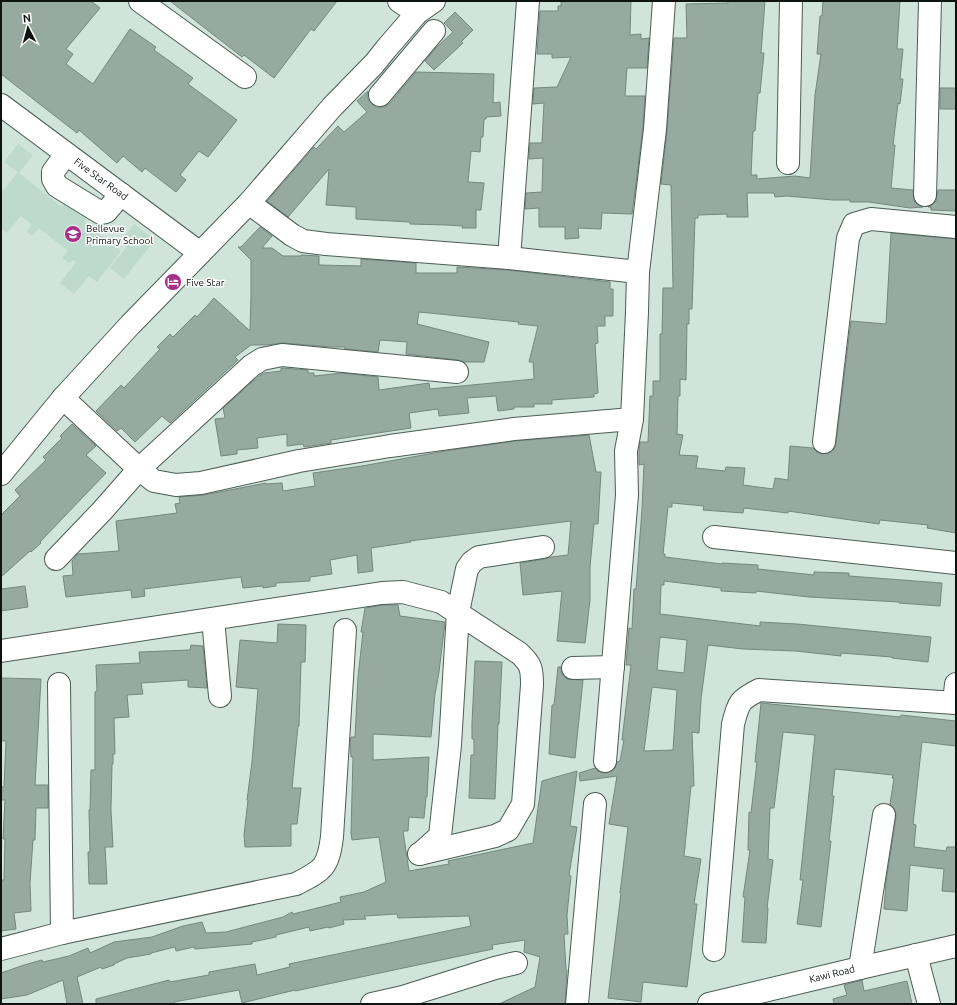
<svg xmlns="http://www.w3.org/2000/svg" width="957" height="1005" font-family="Ubuntu,sans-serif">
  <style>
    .built { fill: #bedace }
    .building { fill: #97aaa2; stroke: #75877f; fill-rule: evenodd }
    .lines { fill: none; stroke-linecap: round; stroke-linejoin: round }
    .minor-casing { stroke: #4b5d55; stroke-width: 24 }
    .minor { stroke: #fff; stroke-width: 22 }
    .labels { text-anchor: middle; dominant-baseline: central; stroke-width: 3; stroke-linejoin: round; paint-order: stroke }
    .street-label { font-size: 10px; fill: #0c1310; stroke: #fff }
    .poi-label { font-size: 10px; fill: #0c1310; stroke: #fff; text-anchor: start }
  </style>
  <rect width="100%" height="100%" fill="#d0e4db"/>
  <!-- built -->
  <g class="built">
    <polygon points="18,144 33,155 19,173 62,207 71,195 92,211 84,222 121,251 97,282 89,276 74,294 60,283 76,262 73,260 69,263 62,258 68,251 39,228 32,236 27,232 32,225 21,216 7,233 1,228 1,193 18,172 4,162"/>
    <polygon points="134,224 155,240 124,279 110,268 131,241 125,236"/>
  </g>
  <!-- building -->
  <g class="building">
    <polygon points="1,1 91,1 100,8 66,49 73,54 66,64 93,84 130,29 156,47 154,50 193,78 188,84 237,120 208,157 199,151 180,175 186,180 176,192 145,168 142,172 123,156 117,163 79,130 77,133 1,74"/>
    <polygon points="170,1 337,1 314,31 311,29 274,78 244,55 242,57"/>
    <polygon points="561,1 631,1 630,35 641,34 641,39 649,38 647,68 627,68 625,96 645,96 643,128 632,214 602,213 601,229 578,228 579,238 565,239 565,227 539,227 539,208 525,209 526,193 542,192 543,158 529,159 530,143 542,143 544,103 533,104 534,88 557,87 571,57 552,58 552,54 537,54 540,11 558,11 558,6 561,6"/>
    <path d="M728 1H765L761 53H764L760 93H758L755 131H753L751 175H757V179L795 176 810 178 815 95 821 54H817L820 16H822L823 1H900L897 49H903L900 79H903L900 104 898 103 893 145H895L891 188 913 190 914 201 918 205 923 207 910 208 869 202H850V200H833L787 196 775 197 774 193H747L748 217H727V214L698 215V218H695L692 309H689V324H687L686 380 680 379V396H678L677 434 683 435 679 455 698 456 696 468 725 471 726 467 745 468 743 485 773 489 775 478 788 480 790 446 813 448 817 452 822 454 829 453 834 449 836 443 851 321 886 324 891 233 956 239V533L927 528 928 525 880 520 879 524 788 511V513L744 508 743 513 703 510 704 506 672 503V507H668L663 554H665V557L722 564V563L758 565V569L814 575V572L849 573V576L942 583 940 606 899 603V602L809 597 756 591V593L721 591V588L664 581V585H661L660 614 760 626V622L797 624 931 637 928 662 892 658V657L841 653V656L796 651 743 649 708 645 701 699 699 733 692 732 694 786H691L684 856 701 859 694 904H697L687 987 643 982 641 1002 608 998 621 893H620L628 827 609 824 617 776 580 781 579 773 595 768 598 771 604 773 611 772 615 768 617 762 620 761 624 740H622L631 665H626L629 628 632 629 634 589H636L642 509 644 464 639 465V452L640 442H648L650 396H653V381H660V334H662L663 288H673L671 185 661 184 667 130 674 38H687L686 4 728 3ZM660 637 687 640 684 673 657 670ZM652 687 677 690 673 750 644 751Z"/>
    <polygon points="455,12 473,30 461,42 463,43 434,70 425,61 436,48 453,32 444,23"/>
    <polygon points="416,72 494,74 493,103 500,102 501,116 486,117 486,119 484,119 483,137 481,137 480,152 471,151 468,182 484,183 481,210 476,210 476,228 462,228 463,226 446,225 410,224 410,222 356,219 356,207 326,205 329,169 288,217 267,201 314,147 316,149 338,126 344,132 367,112 357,101 368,91 368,99 372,104 377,107 385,107 390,103"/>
    <rect x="940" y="88" width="16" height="21"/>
    <polygon points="938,190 956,190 956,211 931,210 931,207 928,207 931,206 936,201"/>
    <polygon points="260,227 272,236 262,248 272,248 283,256 301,256 301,255 319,256 319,265 361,266 361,259 416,263 416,273 457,273 457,267 508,270 610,282 610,289 613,289 613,316 605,316 605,326 597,326 598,343 595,344 598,393 594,394 594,397 552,400 552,404 534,404 534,407 514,407 514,409 498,411 496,396 467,398 469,413 439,416 438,409 409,413 411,428 331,440 331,443 304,447 303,444 287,446 287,434 257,438 258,448 237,450 237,454 221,456 215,419 225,418 223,408 259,376 264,373 281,371 281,368 308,370 308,373 314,373 314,376 342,373 378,377 379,390 429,383 430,389 534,379 533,362 529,362 538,326 518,324 519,322 419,312 417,324 489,342 484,362 465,362 458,360 406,354 407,342 380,340 378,352 345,349 345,347 331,347 283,343 266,345 251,345 235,357 238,360 170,423 162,416 135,442 121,428 117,431 96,411 121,385 124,388 160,349 157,347 170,334 173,337 195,315 197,317 214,298 250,331 251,295 251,260 238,247 241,247"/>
    <polygon points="72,424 96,446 86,455 106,473 40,542 41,543 31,552 30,551 1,577 1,515 20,496 15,490 46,460 43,457 62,438 60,436"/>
    <polygon points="589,435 596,472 601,472 598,524 594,524 590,567 590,600 585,643 557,641 562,591 523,595 520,563 545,559 551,557 568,555 571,521 410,541 411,542 371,548 373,571 358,573 357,555 330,560 332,574 310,577 310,581 276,583 276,586 263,588 263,586 243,588 241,577 144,589 145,596 132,598 131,590 66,597 63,576 73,575 72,561 78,554 119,551 116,521 177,513 175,504 180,503 179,497 204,495 266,483 266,484 282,483 283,491 315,486 313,473 362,466 451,450 515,441"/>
    <polygon points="25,586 28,607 1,611 1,589"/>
    <polygon points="383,605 398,605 400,616 445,622 439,672 435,694 431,737 373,734 373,760 429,757 427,797 426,797 424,818 409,817 408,831 403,831 409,871 449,864 448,861 533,843 542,781 577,771 570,826 577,827 569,875 571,876 567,915 568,934 564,934 566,970 567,970 565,1004 499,1004 535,987 540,957 524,952 525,940 492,945 493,949 295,991 295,990 242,1003 239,990 174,1002 175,1004 96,1004 96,999 169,980 170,982 209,975 209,972 255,964 257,975 290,967 289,964 471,926 469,916 398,918 397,914 364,916 366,919 343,920 344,924 329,928 328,927 310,931 309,927 276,935 276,937 252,942 252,944 195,949 194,947 176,951 175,947 151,953 151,954 127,958 114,964 114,965 102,969 101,967 77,977 83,1004 67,1004 63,980 27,995 1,999 1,973 24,965 42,960 43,962 69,956 88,948 90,953 114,942 152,937 183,926 202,922 206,933 226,932 283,917 292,912 293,914 341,902 340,897 364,892 386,882 379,837 352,840 351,833 353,757 351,757 350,742 351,737 355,737 358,677 363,632 361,632 365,608"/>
    <polygon points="278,624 306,625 305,662 301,662 299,726 298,726 292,788 301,788 297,824 291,824 291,846 245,847 244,835 248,800 247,800 252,762 258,689 236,687 240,640 277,643"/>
    <polygon points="191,645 203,646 207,688 188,687 188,680 141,683 143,694 127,695 129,717 114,718 115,754 113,754 113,764 112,764 111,810 113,847 105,847 107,884 89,884 88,852 90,852 89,810 90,810 91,770 95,770 95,692 97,691 96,665 140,663 139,652 190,650"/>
    <polygon points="475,661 502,662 499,724 498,724 495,799 469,798 471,755 474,755 474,739 472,739 472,723"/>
    <polygon points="558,667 561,667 562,674 567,679 583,680 575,758 549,754 552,705 554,705"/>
    <polygon points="1,678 41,679 35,785 48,785 48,808 36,808 35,840 33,840 30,883 31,911 14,913 16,929 1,931 1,880 4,880 5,839 3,839 5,800 1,800 1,787 4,787 6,741 1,741"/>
    <polygon points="761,703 900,717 901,715 956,721 956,746 922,742 913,824 916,825 914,847 946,851 947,847 956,847 956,892 942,891 944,869 910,865 907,911 884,909 886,882 896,817 895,810 890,804 894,778 892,778 893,775 835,769 832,796 834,796 829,841 831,841 821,927 797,924 803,880 800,880 815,735 783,732 774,808 770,808 768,859 773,860 767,908 768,908 766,943 742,942 745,897 743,897 750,850 748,850 749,812 751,813 757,762 755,762"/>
    <polygon points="862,980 864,991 907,981 912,1004 834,1004 833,999 847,995 844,985"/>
  </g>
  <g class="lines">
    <!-- minor casing -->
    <g class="minor-casing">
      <g id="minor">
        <polyline points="140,1 245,77"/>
        <polyline points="399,1 417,13"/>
        <polyline points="380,95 434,31"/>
        <polyline points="1,105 200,253"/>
        <polyline points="66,154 53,172 53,179 57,186 101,213 106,212 121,194"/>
        <polyline points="788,163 791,1"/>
        <polyline points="925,195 930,1"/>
        <polyline points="249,203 292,235 303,241 326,244 509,258 638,272"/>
        <polyline points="509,258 528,1"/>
        <polyline points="63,398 139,469 154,481 176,485 201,483 299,461 390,446 514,429 632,419"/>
        <polyline points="824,442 848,238 854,224 871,219 956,227"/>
        <polyline points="1,474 63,398 130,325 249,203 332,107 374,64 386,49 417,13 434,1"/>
        <polyline points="714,537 956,563"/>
        <polyline points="56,559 102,511 139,469 251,366 262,359 282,355 457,372"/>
        <polyline points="213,619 220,696"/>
        <path d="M1 651 382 593 403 592 441 602 519 653C531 664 532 668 532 685L523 804 508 830 495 836 419 854"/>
        <polyline points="573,668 613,667"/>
        <polyline points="59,684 62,933"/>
        <polyline points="954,703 956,684"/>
        <polyline points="605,761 627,495 626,451 632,419 637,312 638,272 655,129 664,1"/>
        <polyline points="420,854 440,836 450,745 458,612 467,569 472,562 479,557 543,547"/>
        <path d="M1 949 62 933 296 884C323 870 328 868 332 837L345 630"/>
        <path d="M714 950 733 724C739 702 739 700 759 690L956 703"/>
        <polyline points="916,955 929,1004"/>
        <polyline points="860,968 884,815"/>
        <polyline points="372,1004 403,997 495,968 516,963"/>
        <polyline points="577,1004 595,804"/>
        <polyline points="709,1004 860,968 956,946"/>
      </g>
    </g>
    <!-- minor -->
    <use href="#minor" class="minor"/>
  </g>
  <!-- icons -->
  <defs>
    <g id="school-disc" transform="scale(0.9)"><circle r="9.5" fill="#a43089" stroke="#fff"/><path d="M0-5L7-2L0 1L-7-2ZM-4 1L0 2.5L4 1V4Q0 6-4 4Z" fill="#fff"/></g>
    <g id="hotel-disc" transform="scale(0.9)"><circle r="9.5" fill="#a43089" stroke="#fff"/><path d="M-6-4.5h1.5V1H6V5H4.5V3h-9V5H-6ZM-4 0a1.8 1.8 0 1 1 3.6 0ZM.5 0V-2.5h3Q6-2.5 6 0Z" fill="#fff"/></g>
  </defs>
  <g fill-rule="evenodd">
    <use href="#school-disc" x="73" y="234"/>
    <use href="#hotel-disc" x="173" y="282"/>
  </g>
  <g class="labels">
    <!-- street labels -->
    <g class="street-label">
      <text transform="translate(101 179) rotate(36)">Five Star Road</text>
      <text transform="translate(832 974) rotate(-14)">Kawi Road</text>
    </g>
    <!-- poi labels -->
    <g class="poi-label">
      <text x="86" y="228">Bellevue<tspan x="86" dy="12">Primary School</tspan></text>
      <text x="186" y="282">Five Star</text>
    </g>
  </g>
  <!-- border -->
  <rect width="957" height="1005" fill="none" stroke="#0c1310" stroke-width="4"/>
  <!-- north arrow -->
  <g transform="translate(28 28) rotate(354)" stroke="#ffffff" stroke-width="3" paint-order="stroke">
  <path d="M0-3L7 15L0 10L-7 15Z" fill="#0c1310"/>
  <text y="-6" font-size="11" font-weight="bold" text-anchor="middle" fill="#0c1310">N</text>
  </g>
</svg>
